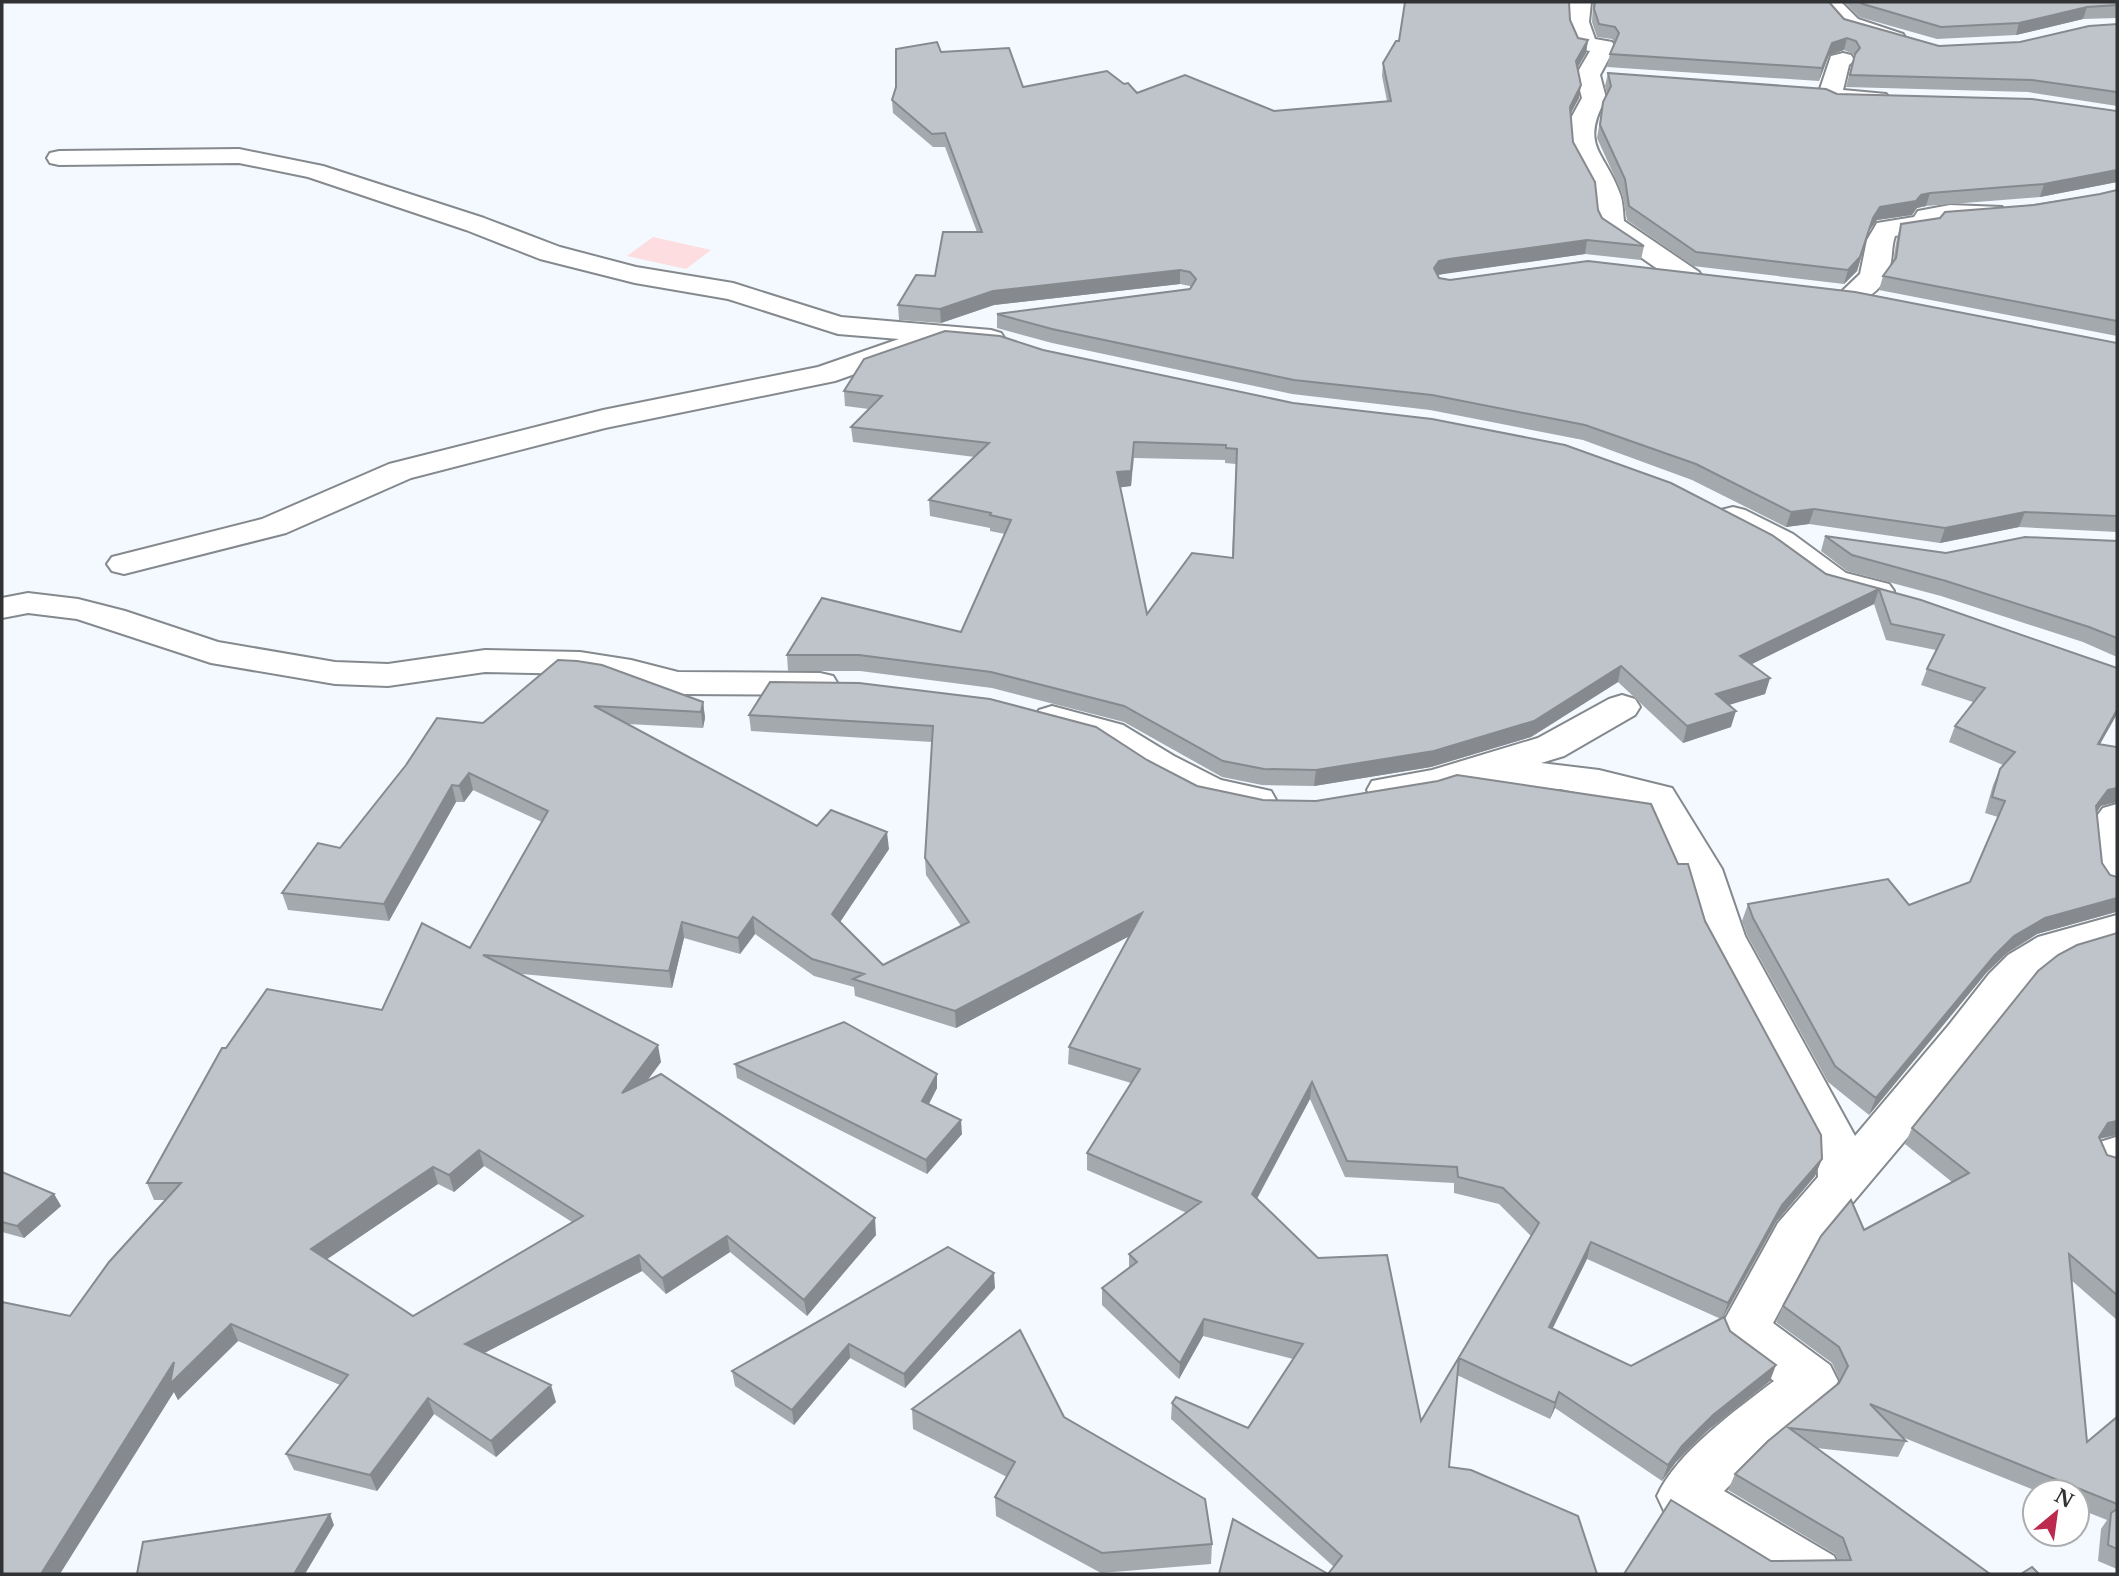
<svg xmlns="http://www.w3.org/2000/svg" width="2119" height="1576" font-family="'Libre Baskerville',serif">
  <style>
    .green { fill: #fddde0 }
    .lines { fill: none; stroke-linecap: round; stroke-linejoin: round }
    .minor-casing { stroke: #84898e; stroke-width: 4 }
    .minor { fill: #fff; fill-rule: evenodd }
    .wall { fill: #a4a9ae; fill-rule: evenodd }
    .shaded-wall { fill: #86898d }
    .building { fill: #bfc4ca; stroke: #86898d; stroke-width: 2; fill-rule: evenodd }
  </style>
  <rect width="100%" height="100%" fill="#f3f9ff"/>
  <!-- green -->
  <polygon class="green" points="653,237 711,250 686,269 627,256"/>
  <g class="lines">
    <!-- minor casing -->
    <g class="minor-casing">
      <g id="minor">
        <path d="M1569 2H1591L1589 22 1595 39 1612 42 1615 47 1600 75 1606 98C1579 147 1605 151 1620 194 1623 202 1623 212 1624 221L1699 272 1703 278 1699 284 1689 286 1679 284 1602 230 1598 224 1595 195 1573 154 1570 120 1582 98 1576 75 1590 51 1578 49C1568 34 1567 19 1569 2Z"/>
        <polygon points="1818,2 1841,2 1858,19 1903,34 1906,39 1903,44 1895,46 1842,29"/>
        <polygon points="1843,53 1851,55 1854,60 1849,65 1843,90 1886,94 1890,99 1886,104 1878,106 1826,102 1819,92 1831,56"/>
        <polygon points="239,149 323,166 484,218 560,247 636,267 733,283 841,317 991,330 1001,333 1005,339 1001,345 991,348 922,341 924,345 920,351 835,381 605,428 411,478 286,533 124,574 112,571 107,564 112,557 262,519 389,464 603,410 818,367 899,339 838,334 728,299 635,283 540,259 466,230 308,177 239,163 59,165 50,163 47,158 50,153 59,151"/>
        <path d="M1950 205 2002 207 2006 213 2002 219C1982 224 1960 219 1939 223L1935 229 1895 236C1891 247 1893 258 1889 270 1883 290 1861 307 1841 302L1837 296 1860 274 1867 240 1877 223 1914 217 1918 211Z"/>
        <polygon points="1733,507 1745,510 1793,534 1846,573 1889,584 1894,591 1889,598 1877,601 1822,587 1769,548 1721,524 1717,517 1721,510"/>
        <polygon points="28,593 78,599 125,611 218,642 335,662 388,664 485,650 580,652 631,660 678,672 820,673 833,676 838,684 833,692 820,695 678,694 630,682 580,674 485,672 388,686 335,684 211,663 77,619 28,613 2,618 2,598"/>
        <path d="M1622 695 1635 699 1640 707 1635 715 1564 756 1541 763 1599 770 1672 788 1722 869 1745 936 1855 1136 1948 1026 1989 974 2008 955 2038 937 2117 915V946L2068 959 2049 969 2029 986 1935 1105 1812 1251 1773 1323 1830 1365 1838 1381 1830 1397 1760 1455 1724 1491 1834 1556 1842 1574H1765L1665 1513 1657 1496C1676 1453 1736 1410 1774 1381L1726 1345 1719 1330 1778 1223 1818 1177 1817 1151 1703 936 1682 869 1644 806 1560 789 1500 788 1486 785 1484 780C1450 790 1407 808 1372 799L1367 790 1372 781 1432 770 1538 738 1609 699Z"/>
        <polygon points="1052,706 1123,725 1174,756 1221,780 1271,791 1276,800 1271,809 1257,813 1197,800 1148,774 1097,741 1039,726 1034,718 1039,710"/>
        <polygon points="2117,804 2117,893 2103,889 2097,879 2091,824 2103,808"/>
        <polygon points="2116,1137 2117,1137 2117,1175 2101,1170 2093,1155 2100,1142"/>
      </g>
    </g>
    <!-- minor -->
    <use href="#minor" class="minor"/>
  </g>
  <!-- wall -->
  <g class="wall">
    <polygon points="1593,2 1829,2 1844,19 1939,46 2020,42 2117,24 2117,106 2028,92 1846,87 1854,55 1853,54 1844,50 1829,55 1819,81 1607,67 1610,54 1615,43 1612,39 1597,37 1592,22"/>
    <polygon points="1844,2 2117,2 2117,18 2083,19 2016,35 1937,39 1859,17"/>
    <polygon points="1570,20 1578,38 1588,40 1586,53 1577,67 1579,98 1570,115 1573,142 1598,210 1602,218 1644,246 1641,260 1585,254 1447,273 1438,275 1439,278 1450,280 2117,343 2117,532 2019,527 1940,543 1809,524 1786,527 1692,480 1583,440 1430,410 1292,394 1052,343 997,328 997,314 1190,289 1191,288 1190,286 1180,284 994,305 941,323 899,320 898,305 935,276 977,232 945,147 933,147 893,113 892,100 941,52 1023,87 1137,93 1274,111 1387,101 1382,76 1383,63 1399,41"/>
    <polygon points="1608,73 1837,94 2117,111 2117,182 2040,197 1926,206 1917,208 1912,215 1877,220 1869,231 1857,271 1844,284 1693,266 1627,220 1622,193 1597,138 1603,102 1607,94 1605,86"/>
    <polygon points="2117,190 2117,336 1879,290 1883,276 1893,261 1897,238 1901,224 2100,194"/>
    <path d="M1043 350 1826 574 1921 600 2117 668V714L2100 744 2101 806 2097 812 2102 863 2110 875 2117 877V913L2116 912 2037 934 2007 953 1987 972 1869 1115 1828 1082 1747 935 1742 921 1748 904 1909 905 1970 882 1998 817 1985 813 1993 785 2000 769 2003 765 1949 742 1955 726 1973 702 1921 685 1927 669 1936 650 1886 640 1874 604 1751 664 1770 678 1765 694 1729 705 1731 727 1683 743 1618 682 1531 737 1431 767 1314 786 1262 785 1222 777 1124 722 992 688 860 671H788L787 655 961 632 1005 534 990 531V528L930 516 929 500 975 457 853 442 851 427 869 409 845 406 844 391ZM1134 458 1225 460V463L1236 464 1232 558 1147 614 1120 487 1131 486Z"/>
    <polygon points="1825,536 1946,553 2117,541 2117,657 2083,642 1941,596 1847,571 1821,551"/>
    <path d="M558 660 703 702 705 718 703 728 628 724 817 826 889 849 840 922 883 965 961 926 926 875 925 858 932 742 751 731 749 715 770 682 1147 760 1197 786 1263 800 1678 864 1822 1159 1815 1176 1776 1222 1723 1318 1730 1331 1770 1381 1707 1431 1676 1462 1662 1481 1555 1408 1550 1419 1457 1375 1449 1467 1328 1574 1334 1567 1171 1419 1172 1403 1248 1428 1293 1359 1203 1336 1179 1379 1102 1305V1288L1129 1269V1254L1187 1213 1087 1170V1153L1131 1083 1068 1064 1069 1047 1129 936 956 1028 855 996 854 987 814 976 755 934 740 954 684 938 672 988 522 974 661 1062 647 1081 876 1235 807 1316 730 1252 666 1294 642 1271 484 1353 556 1402 496 1457 434 1414 377 1491 294 1470 286 1454 340 1385 238 1341 178 1400 174 1392 70 1316 166 1200H154L147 1183 226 1048 382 1010 470 948 542 822 473 790 464 802H456L389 921 288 910 282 893 340 848 483 723ZM1310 1099 1345 1177 1454 1183V1193L1499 1204 1531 1236 1421 1421 1257 1199ZM484 1166 572 1222 413 1316 327 1259 438 1184 454 1192ZM1587 1259 1721 1319 1631 1366 1552 1329Z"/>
    <polygon points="735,1064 937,1074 937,1088 929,1104 962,1134 927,1174 737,1078"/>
    <polygon points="1912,1128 2100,1139 2107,1155 2117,1158 2117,1320 2071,1280 2087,1442 2117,1417 2117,1569 2098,1561 2101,1529 2107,1520 2077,1508 2077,1492 2039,1492 1902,1437 1906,1441 1898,1457 1816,1448 1990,1574 1771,1561 1838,1560 1835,1554 1728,1490 1735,1474 1840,1381 1832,1363 1776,1322 1783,1306 1864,1230 1952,1182 1905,1144"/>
    <polygon points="2,1172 54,1194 61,1206 24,1238 2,1232"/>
    <polygon points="995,1288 905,1388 850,1358 794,1425 735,1386 732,1371"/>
    <polygon points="912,1409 1064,1417 1212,1544 1211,1564 1101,1573 996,1516 995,1497 1007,1477 913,1429"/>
  </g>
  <!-- shaded-wall -->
  <g class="shaded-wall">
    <polygon points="2087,7 2083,19 2016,35 2019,23"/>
    <polygon points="1847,38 1844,50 1829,55 1819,81 1822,68 1832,43"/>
    <polygon points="1588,40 1586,53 1574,74 1576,61"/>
    <polygon points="1581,85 1579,98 1567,120 1570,107"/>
    <polygon points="2117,170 2117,182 2040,197 2044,184"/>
    <polygon points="1930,193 1926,206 1917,208 1912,215 1877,220 1869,231 1857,271 1844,284 1848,270 1873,218 1880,207"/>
    <polygon points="1587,240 1585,254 1437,275 1434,268 1439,261 1449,259"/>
    <polygon points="1180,270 1180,284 994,305 941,323 940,309 993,291"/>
    <polygon points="1134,442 1131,486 1116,488 1117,472"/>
    <polygon points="1814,509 1809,524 1786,527 1791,512"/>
    <polygon points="2025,512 2019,527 1940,543 1945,528"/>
    <polygon points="1879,589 1874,604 1736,672 1740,656"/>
    <polygon points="1621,666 1618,682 1531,737 1431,767 1314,786 1316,770"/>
    <polygon points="1770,678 1765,694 1712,710 1716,694"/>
    <polygon points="703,702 705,718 703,728 701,712"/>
    <polygon points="2117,710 2117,714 2091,760 2098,744"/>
    <polygon points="1736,711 1731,727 1683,743 1687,726"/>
    <polygon points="469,773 473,790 464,802 459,786"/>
    <polygon points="452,785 456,802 389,921 384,904"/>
    <polygon points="2117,788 2117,802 2101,806 2089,822 2096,806 2108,790"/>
    <polygon points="887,832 889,849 834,931 832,914"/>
    <polygon points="2117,898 2116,912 2037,934 2007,953 1987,972 1869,1115 1876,1098 1994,956 2014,936 2045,918"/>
    <polygon points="1142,913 1141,930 956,1028 955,1011"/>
    <polygon points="753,917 755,934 740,954 738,938"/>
    <polygon points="682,922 684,938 672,988 669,971"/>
    <polygon points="658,1045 661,1062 625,1110 622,1093"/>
    <polygon points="937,1074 937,1088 923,1115 922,1101"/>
    <polygon points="1312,1082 1310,1099 1250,1211 1252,1194"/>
    <polygon points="961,1120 962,1134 927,1174 926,1160"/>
    <polygon points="2117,1121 2117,1135 2099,1139 2099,1137 2108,1123"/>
    <polygon points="479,1150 484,1166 454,1192 449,1175"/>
    <polygon points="1822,1159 1815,1176 1776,1222 1722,1319 1728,1303 1782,1205"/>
    <polygon points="433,1167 438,1184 317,1266 311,1249"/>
    <polygon points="54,1194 61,1206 24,1238 17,1226"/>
    <polygon points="875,1218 876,1235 807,1316 804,1300"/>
    <polygon points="727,1236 730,1252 666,1294 662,1278"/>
    <polygon points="1591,1242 1587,1259 1545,1344 1549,1327"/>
    <polygon points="639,1255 642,1271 471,1360 465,1344"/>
    <polygon points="994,1273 995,1288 905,1388 904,1374"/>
    <polygon points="1204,1319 1203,1336 1179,1379 1180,1363"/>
    <polygon points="231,1324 238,1341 178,1400 174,1392 60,1574 41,1574 174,1362"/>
    <polygon points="849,1344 850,1358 794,1425 792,1410"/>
    <polygon points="1776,1365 1770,1381 1707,1431 1676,1462 1662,1481 1668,1465 1682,1446 1713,1415"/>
    <polygon points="551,1385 556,1402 496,1457 491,1441"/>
    <polygon points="1559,1392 1555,1408 1550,1419 1555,1403"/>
    <polygon points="428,1398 434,1414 377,1491 370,1475"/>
    <polygon points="330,1514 334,1525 305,1574 294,1574"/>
  </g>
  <!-- building -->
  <g class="building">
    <polygon points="1405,2 1569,2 1570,20 1578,38 1588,40 1576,61 1581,85 1570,107 1573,142 1595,182 1598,210 1602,218 1644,246 1587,240 1449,259 1439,261 1434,268 1439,278 1450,280 1588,261 1855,292 2117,343 2117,516 2025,512 1945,528 1814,509 1791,512 1696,464 1585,425 1432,395 1294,380 1052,329 997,314 1190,289 1196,279 1190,272 1180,270 993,291 940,309 898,305 916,275 935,276 943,232 982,232 945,133 932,134 892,100 896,87 896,49 937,42 941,52 1009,48 1023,87 1107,71 1124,84 1128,83 1137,93 1185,75 1274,111 1391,101 1383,63 1396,41 1399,41"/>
    <polygon points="1595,2 1829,2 1844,19 1939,46 2020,42 2089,26 2117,24 2117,92 2032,80 1850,75 1855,54 1860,48 1856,41 1847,38 1832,43 1822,68 1610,54 1619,33 1615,27 1599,24 1594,9"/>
    <polygon points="1860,2 2117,2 2117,5 2087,7 2019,23 1941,27 1863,4"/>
    <polygon points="1608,73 1826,89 1837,94 2032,99 2117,111 2117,170 2044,184 1930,193 1921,195 1916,201 1880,207 1873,218 1860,257 1848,270 1696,252 1629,206 1625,179 1600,125 1603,102 1611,86"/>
    <polygon points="2117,190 2117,321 1883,276 1896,258 1901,224 1940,218 1945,212 2034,205 2100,194"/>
    <path d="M945 331 1000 336 1043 350 1293 403 1432 419 1565 445 1671 483 1772 535 1826 574 1921 600 2117 668V710L2098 744 2117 747V788L2108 790 2096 806 2102 863 2110 875 2117 877V898L2045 918 2014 936 1994 956 1876 1098 1835 1066 1753 918 1748 904 1888 879 1909 905 1970 882 2005 801 1992 797 2000 769 2015 752 1955 726 1985 688 1927 669 1944 635 1891 624 1879 589 1740 656 1770 678 1716 694 1736 711 1687 726 1621 666 1534 721 1434 751 1316 770 1264 769 1223 761 1124 706 991 672 859 655H787L822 598 961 632 1011 520 990 515 991 513 929 500 989 443 851 427 882 396 844 391 864 359ZM1134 442 1226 445V448L1237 449 1233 558 1192 553 1147 614 1117 472 1131 471Z"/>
    <polygon points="1825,536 1946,553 2025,537 2117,541 2117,638 2089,627 1946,581 1852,555"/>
    <path d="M558 660 577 661 602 665 703 702 701 712 594 706 817 826 831 810 887 832 832 914 883 965 969 922 925 858 933 726 749 715 770 682 859 683 990 699 1096 727 1147 760 1197 786 1263 800 1316 801 1438 781 1457 775 1651 804 1678 864H1688L1705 921 1821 1135 1822 1159 1782 1205 1728 1303 1591 1242 1549 1327 1631 1366 1724 1317 1730 1331 1776 1365 1713 1415 1682 1446 1668 1465 1559 1392 1555 1403 1459 1358 1449 1467 1471 1470 1578 1516 1597 1574H1219L1233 1519 1328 1574 1342 1556 1172 1403 1176 1397 1248 1428 1303 1344 1204 1319 1180 1363 1102 1288 1137 1262 1129 1254 1201 1202 1087 1153 1140 1069 1069 1047 1142 913 955 1011 853 979 864 974 812 959 753 917 738 938 682 922 669 971 483 955 658 1045 622 1093 661 1074 875 1218 804 1300 727 1236 662 1278 639 1255 465 1344 551 1385 491 1441 428 1398 370 1475 286 1454 348 1375 231 1324 170 1384 174 1362 41 1574H2V1302L70 1316 109 1262 181 1183H147L222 1048H226L267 989 382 1010 422 923 470 948 548 811 469 773 459 786 452 785 384 904 282 893 318 843 340 848 406 765 437 718 483 723ZM1312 1082 1347 1161 1457 1167 1458 1177 1503 1188 1539 1223 1421 1421 1387 1255 1318 1258 1252 1194ZM479 1150 583 1216 413 1316 311 1249 433 1167 449 1175Z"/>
    <polygon points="2117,933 2117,1121 2108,1123 2099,1137 2107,1155 2117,1158 2117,1295 2069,1254 2087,1442 2117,1417 2117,1504 1870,1404 1906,1441 1789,1428 1990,1574 1624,1574 1671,1500 1771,1561 1851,1560 1843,1538 1735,1474 1768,1441 1839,1383 1848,1366 1839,1347 1783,1306 1821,1236 1851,1200 1864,1230 1969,1173 1912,1128 2038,971 2058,955 2077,945"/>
    <polygon points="844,1022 937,1074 922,1101 961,1120 926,1160 735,1064"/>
    <polygon points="2,1172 54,1194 17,1226 2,1222"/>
    <polygon points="948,1247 994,1273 904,1374 849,1344 792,1410 732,1371"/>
    <polygon points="1020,1330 1064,1417 1205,1499 1212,1544 1102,1553 995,1497 1015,1462 912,1409"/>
    <polygon points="2117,1509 2117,1549 2108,1545 2111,1513"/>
    <polygon points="330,1514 294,1574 137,1574 143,1542"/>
    <polygon points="2032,1567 2039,1574 2021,1574"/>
  </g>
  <!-- border -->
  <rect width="2119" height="1576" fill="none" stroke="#303234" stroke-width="7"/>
  <!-- north arrow -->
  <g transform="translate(2056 1513) rotate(29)"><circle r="33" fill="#ffffff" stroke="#acadae" stroke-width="2"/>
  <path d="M0-5L12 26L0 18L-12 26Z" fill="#bc2b4e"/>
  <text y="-10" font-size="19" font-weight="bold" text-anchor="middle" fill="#303234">N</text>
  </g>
</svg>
